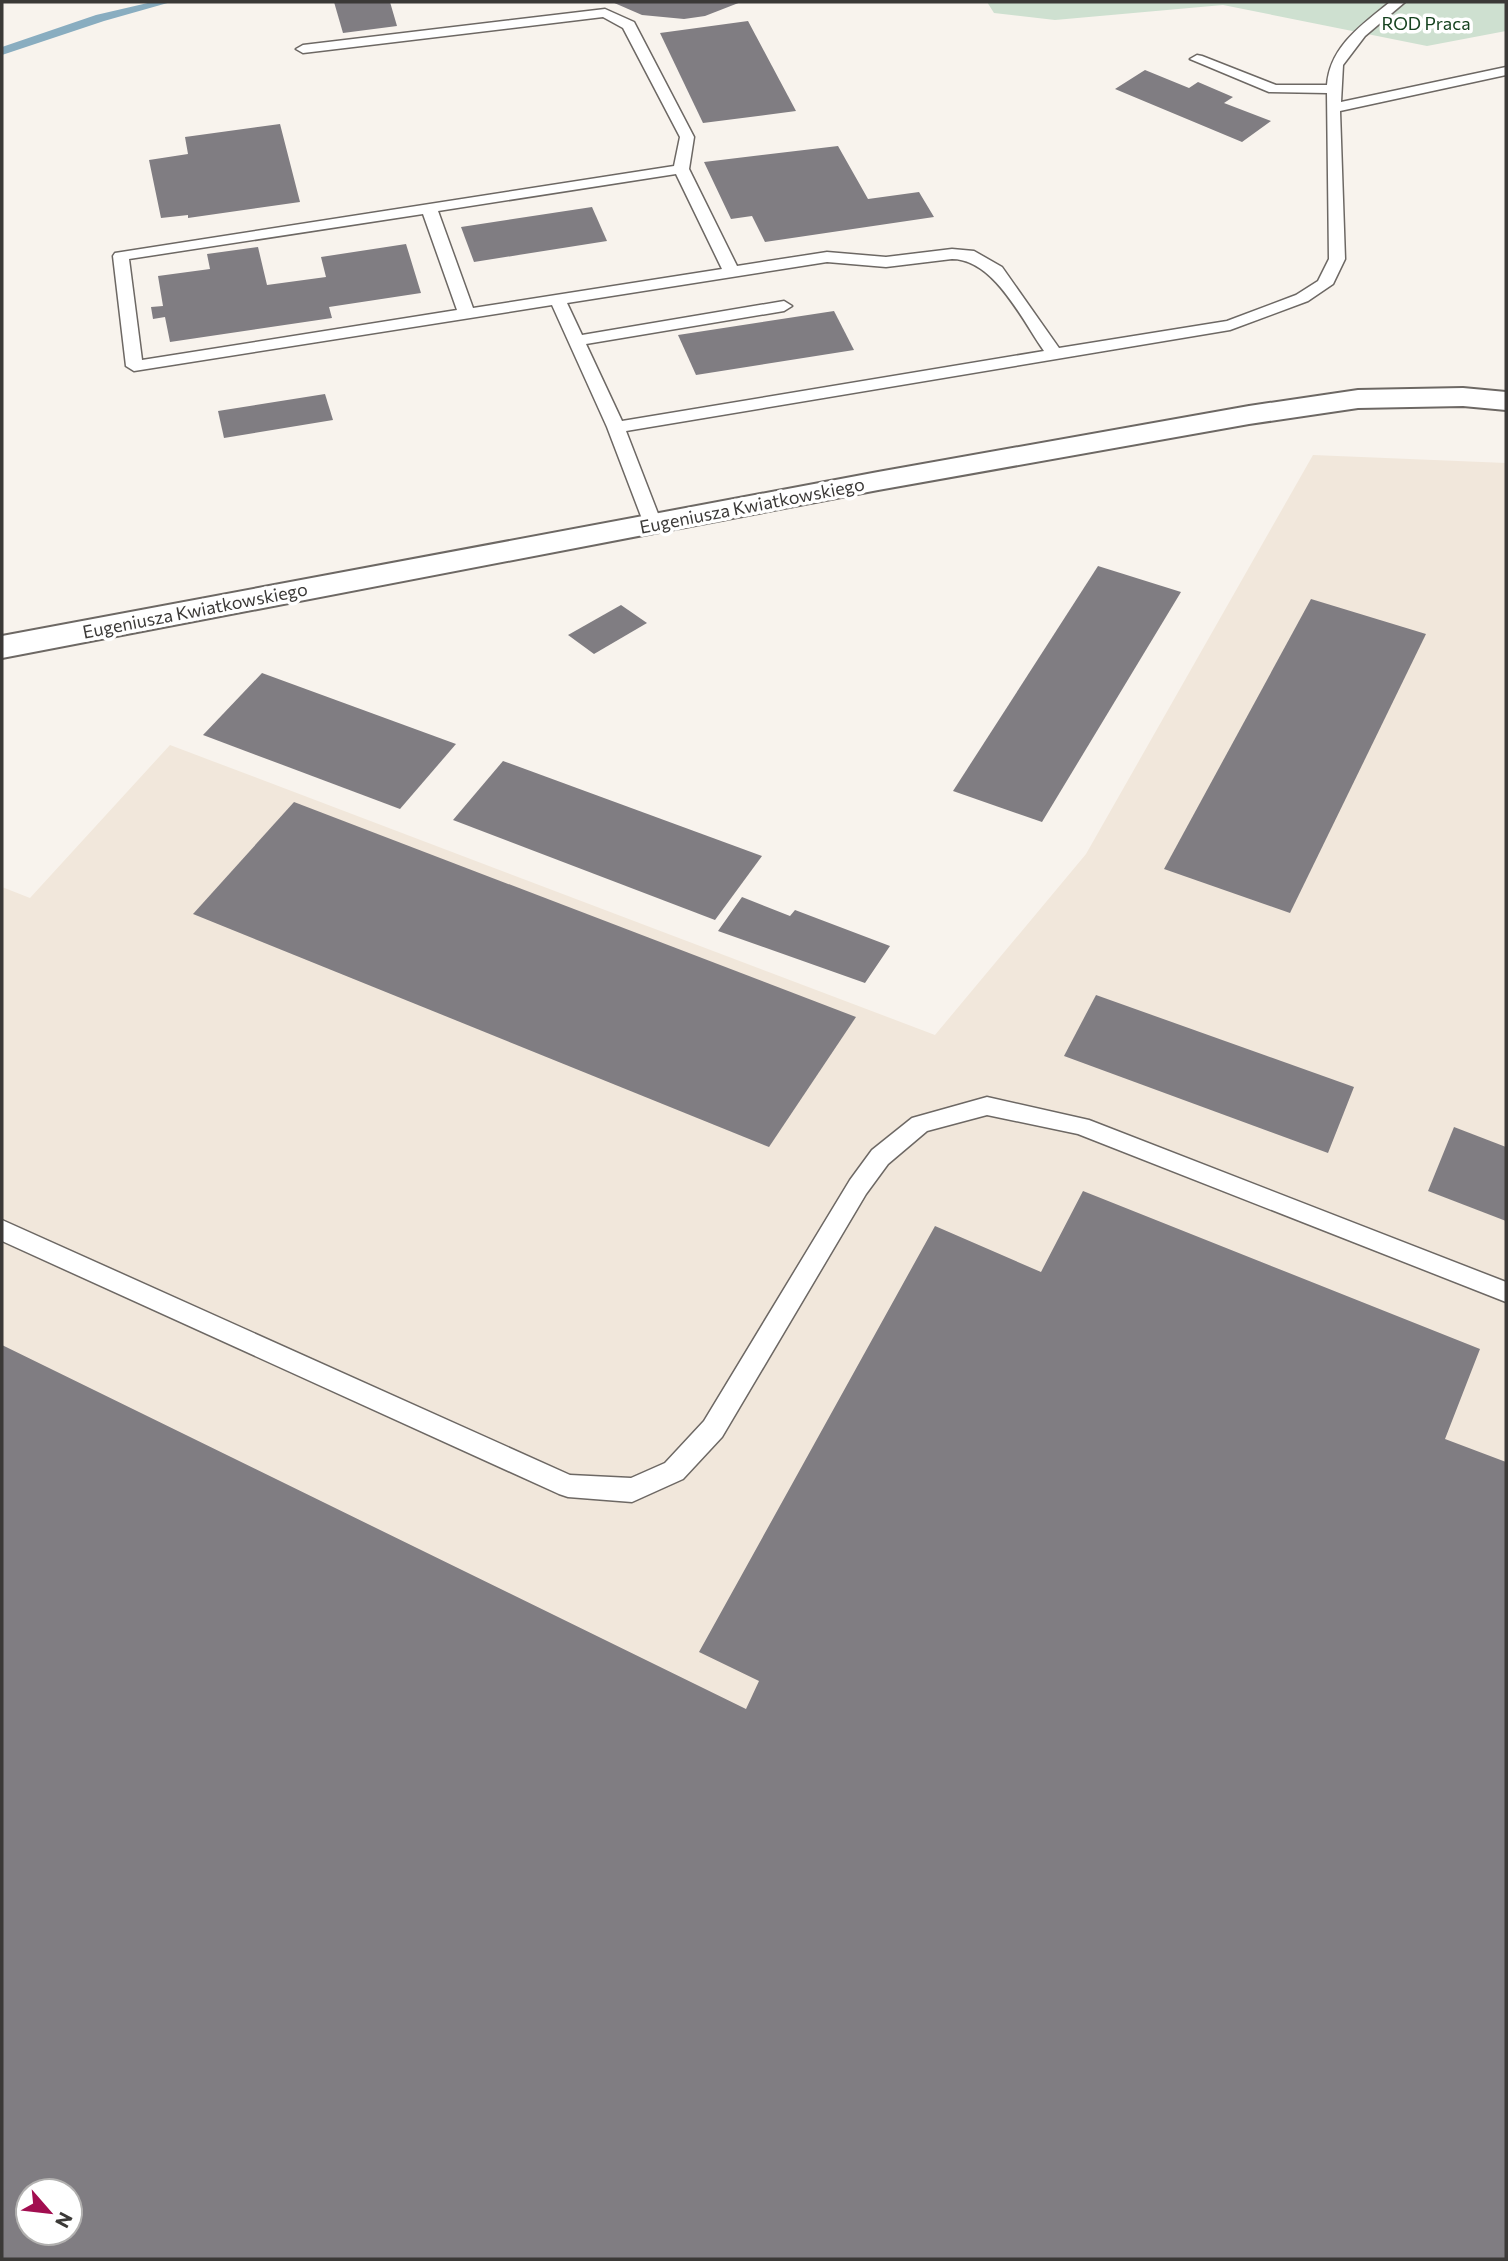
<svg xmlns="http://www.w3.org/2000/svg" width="1508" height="2261" font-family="Commissioner,sans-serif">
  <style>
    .built { fill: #f1e7db; fill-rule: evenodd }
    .green { fill: #cee0d0 }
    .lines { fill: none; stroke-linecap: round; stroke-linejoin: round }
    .stream { fill: #89adc0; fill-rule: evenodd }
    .building { fill: #807d82; fill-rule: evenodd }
    .lane-casing { stroke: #6d6864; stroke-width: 3 }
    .secondary-casing { stroke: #6d6864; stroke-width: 4 }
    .lane { fill: #fff; fill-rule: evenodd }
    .secondary { fill: #fff; fill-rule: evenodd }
    .labels { text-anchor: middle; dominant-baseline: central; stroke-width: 7; stroke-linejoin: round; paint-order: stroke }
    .far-park-label { font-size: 18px; fill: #164320; stroke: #fff }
    .far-street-label { font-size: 18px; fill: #3b3937; stroke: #fff }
  </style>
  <rect width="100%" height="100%" fill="#f8f3ed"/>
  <!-- built -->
  <path class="built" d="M1313 455 1506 463V2259H2V887L30 898 170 745 935 1035 1086 854ZM28 2191H70V2233H28Z"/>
  <!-- green -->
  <polygon class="green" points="987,2 1506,2 1506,31 1427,46 1223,5 1055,20 994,13"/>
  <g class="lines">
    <!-- stream -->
    <polygon class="stream" points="152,2 171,2 104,21 2,55 2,47 96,15"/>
  </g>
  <!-- building -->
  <g class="building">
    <polygon points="334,2 390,2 397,26 343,33"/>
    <polygon points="612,2 741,2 705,16 684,19 642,15"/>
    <polygon points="748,21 796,111 703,123 660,33"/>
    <polygon points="1145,70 1189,88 1198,82 1233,97 1224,103 1271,121 1242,142 1115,89"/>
    <polygon points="280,124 300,202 188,218 188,215 161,218 149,160 188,154 185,137"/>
    <polygon points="838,146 868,199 919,192 934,217 765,242 752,216 731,219 704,162"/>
    <polygon points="592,207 607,241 474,262 461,227"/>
    <polygon points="406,244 421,293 329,307 332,318 170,342 165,317 153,319 151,307 163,306 158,276 210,269 207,254 258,247 267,285 326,277 321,257"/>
    <polygon points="834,311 854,350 696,375 678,335"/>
    <polygon points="325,394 333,420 224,438 218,411"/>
    <polygon points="1098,566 1181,592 1042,822 953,791"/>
    <polygon points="1311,599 1426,634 1290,913 1164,869"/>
    <polygon points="621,605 647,623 594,654 568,635"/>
    <polygon points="262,673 456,744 400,809 203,735"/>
    <polygon points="503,761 762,856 715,920 453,820"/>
    <polygon points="294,802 856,1017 769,1147 193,914"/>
    <polygon points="742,897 790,916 795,910 890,946 865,983 718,931"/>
    <polygon points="1096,995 1354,1087 1328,1153 1064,1056"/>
    <polygon points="1454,1127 1506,1147 1506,1221 1428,1191"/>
    <path d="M1083 1191 1480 1349 1445 1439 1506 1462V2259H2V1345L746 1709 759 1681 699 1652 935 1226 1041 1272ZM28 2191H70V2233H28Z"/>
  </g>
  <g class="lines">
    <!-- lane casing -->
    <g class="lane-casing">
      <g id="lane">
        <path d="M1390 2H1405L1365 36 1343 65 1341 102 1506 67V75L1340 111 1345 259 1333 284 1308 301 1230 330 626 431 662 524 659 528 653 530 644 524 607 427 552 305 134 371 126 366 113 256 115 253 674 166 680 137 623 28 603 17 303 53 296 49 303 45 605 9 634 22 694 137 689 169 737 266 827 252 886 257 952 249 974 251 1002 267 1059 348 1227 321 1296 295 1318 281 1329 259 1327 93 1269 92 1190 59 1197 55 1202 56 1276 85H1327C1330 46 1362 25 1390 2ZM676 174 722 269 473 308 438 211ZM423 214 457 310 142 360 129 259ZM952 259C994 259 1022 320 1044 351L622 421 586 344 784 311 792 306 784 301 582 335 567 303 827 262 886 267Z"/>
        <polygon points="987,1097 1089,1120 1506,1282 1506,1302 1078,1134 987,1115 927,1131 888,1164 866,1194 722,1437 683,1479 632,1502 568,1497 559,1494 2,1241 2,1220 570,1475 631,1478 665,1463 704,1421 850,1180 872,1150 912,1118"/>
      </g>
    </g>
    <!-- secondary casing -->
    <g class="secondary-casing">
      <polygon id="secondary" points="1463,388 1506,392 1506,410 1463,406 1358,408 1249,424 878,490 2,658 2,636 878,472 1249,406 1358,390"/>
    </g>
    <!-- lane -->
    <use href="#lane" class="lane"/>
    <!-- secondary -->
    <use href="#secondary" class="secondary"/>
  </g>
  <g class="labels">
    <!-- far-park labels -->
    <g class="far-park-label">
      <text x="1426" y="23">ROD Praca</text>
    </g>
    <!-- far-street labels -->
    <g class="far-street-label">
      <text transform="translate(752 505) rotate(-11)">Eugeniusza Kwiatkowskiego</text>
      <text transform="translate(195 610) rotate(-11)">Eugeniusza Kwiatkowskiego</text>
    </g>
  </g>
  <!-- border -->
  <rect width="1508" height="2261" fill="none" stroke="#3b3937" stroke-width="7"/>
  <!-- north arrow -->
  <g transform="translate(49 2212) rotate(118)"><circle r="33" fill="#ffffff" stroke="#b1b0af" stroke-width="2"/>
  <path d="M0-5L12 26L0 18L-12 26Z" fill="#a20e50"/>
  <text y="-10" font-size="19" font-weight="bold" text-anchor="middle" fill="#3b3937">N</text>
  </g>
</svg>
